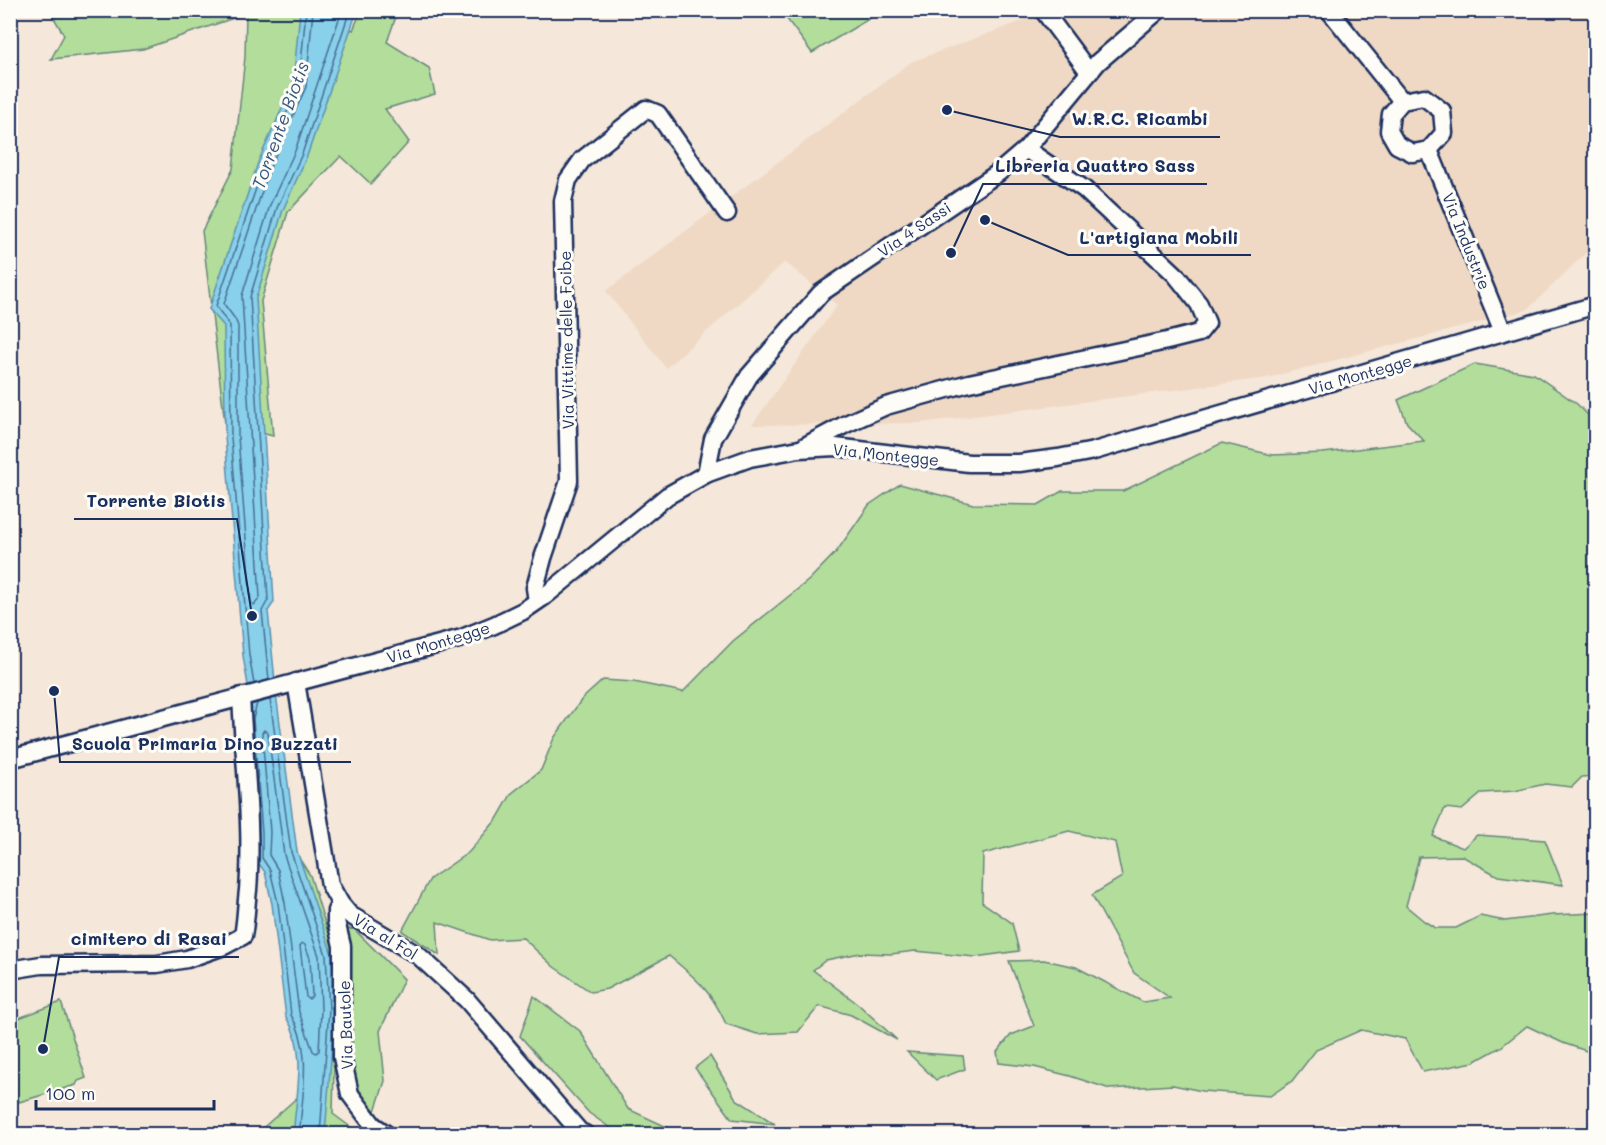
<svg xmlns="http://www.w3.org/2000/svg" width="1606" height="1145" font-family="Mali,sans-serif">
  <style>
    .built { fill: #efd9c4 }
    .green { fill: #b2dd9a; stroke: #66867c; stroke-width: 1.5 }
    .water { fill: #89d0ea; stroke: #5d90b2; stroke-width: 1.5 }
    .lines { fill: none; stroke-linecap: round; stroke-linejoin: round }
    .shore { stroke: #476f96; stroke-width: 1.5 }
    .minor-casing { stroke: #1b2f5e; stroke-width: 21 }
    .minor { stroke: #fdfcf7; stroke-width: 16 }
    .labels { text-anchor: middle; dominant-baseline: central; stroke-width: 6; stroke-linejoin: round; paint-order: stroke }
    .street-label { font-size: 16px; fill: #1b2f5e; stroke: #fdfcf7 }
    .water-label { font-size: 18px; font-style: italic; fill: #365781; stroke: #fdfcf7 }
    .leader { fill: none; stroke: #1b2f5e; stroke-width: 2 }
    .callout-dot { fill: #1b2f5e; stroke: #fdfcf7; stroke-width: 2 }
    .callout-label { font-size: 18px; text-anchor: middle; font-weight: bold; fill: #1b2f5e; stroke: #fdfcf7; stroke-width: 6; stroke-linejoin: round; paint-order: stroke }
  </style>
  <rect width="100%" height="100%" fill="#f5e7d9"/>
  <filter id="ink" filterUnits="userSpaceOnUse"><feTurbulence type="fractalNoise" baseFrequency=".0167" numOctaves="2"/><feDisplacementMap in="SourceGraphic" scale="12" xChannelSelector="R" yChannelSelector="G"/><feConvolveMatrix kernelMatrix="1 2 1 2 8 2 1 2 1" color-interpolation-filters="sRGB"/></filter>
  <g filter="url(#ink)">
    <!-- built -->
    <polygon class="built" points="1019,11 1595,11 1595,244 1527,310 1267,378 920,423 752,425 837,305 785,262 666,368 606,291 911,62 1025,20"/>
    <!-- green -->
    <g class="green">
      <polygon points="50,11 239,11 237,17 143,49 51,59 64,35"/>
      <polygon points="246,11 306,11 307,17 353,30 361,11 398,11 387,42 429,68 435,94 385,109 409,142 371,184 341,156 288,212 261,301 273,436 225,424 202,231 233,169 245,57"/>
      <polygon points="781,11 882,11 812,53"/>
      <path d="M1475 364 1534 374 1577 404 1595 422V776L1582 777 1572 787 1545 784 1515 791 1482 793 1462 810 1445 808 1433 836 1463 848 1477 835 1545 840 1563 885 1498 876 1462 856 1419 857 1406 906 1424 921 1435 928H1456L1480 916 1505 921 1552 915 1595 913V1054L1563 1043 1527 1026 1501 1047 1474 1062 1423 1072 1405 1039 1361 1030 1316 1050 1292 1081 1270 1096 1202 1091 1173 1085 1110 1089 1070 1076 1034 1067 999 1063 997 1052 1011 1035 1034 1026 1009 961 1044 960 1076 967 1143 1002 1170 998 1134 973 1092 895 1122 877 1115 842 1069 831 983 854 982 902 1012 923 1019 951 975 957 915 951 891 954 860 953 826 960 813 970 858 1004 897 1040 851 1015 819 1006 798 1032 757 1034 726 1024C711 991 697 979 669 956L607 989 591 992 554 967 523 938 490 940 437 922 439 955 402 931 430 879 469 852 497 819 512 793 541 770 554 738 582 699 603 680 634 682 683 692 733 641 809 580 837 551 869 505 900 484 973 504 1038 505 1062 491H1123L1222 443 1272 455 1323 453 1424 441 1407 423 1398 400Z"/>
      <polygon points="291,846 310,875 327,930 354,929 404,979 380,1031 385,1081 375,1111 334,1067 333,1114 360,1134 339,1134 334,1132 334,1134 256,1134 300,1095 302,1044"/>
      <polygon points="534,996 580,1031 628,1109 682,1134 619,1134 589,1113 520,1036"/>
      <polygon points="61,1002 86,1078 78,1081 76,1085 19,1102 11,1077 11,1021"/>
      <polygon points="907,1052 963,1056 965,1069 936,1080"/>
      <polygon points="710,1056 736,1099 775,1124 732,1119 695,1068"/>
    </g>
    <!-- water -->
    <path class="water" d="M300 11H357L307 156 283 210 256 298 274 602 268 611 277 701 297 851 332 954 335 1009 325 1134H290L294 1126C297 1090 307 1049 286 1017L272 904 265 872 256 860 247 718 251 703 243 656 225 437 224 326 209 309 259 160 293 84Z"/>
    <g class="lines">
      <!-- shore -->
      <g class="shore">
        <polyline points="313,10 306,87 271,165 224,304 235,319 238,326 238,437 251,602 254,605 260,598 242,296 270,205 295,151 342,10"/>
        <polyline points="269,680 262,611 268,600 250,297 277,208 302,154 350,10"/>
        <polyline points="254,684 249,655 231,437 230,326 216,306 265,162 299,85 306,10"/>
        <polyline points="270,699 291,852 326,955 329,1009 320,1134"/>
        <path d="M257 703 253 719 262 832V858L270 870 278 903 291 1015C312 1049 303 1089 300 1127L297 1134"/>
        <polygon points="264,730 268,733 284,855 319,956 321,1009 319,1051 316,1053 313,1051 299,1012 285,903 278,870 269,855 270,832 262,733"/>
        <polygon points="302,943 305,945 310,958 312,996 309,999 306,997 300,946"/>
      </g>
      <!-- minor casing -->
      <g class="minor-casing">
        <g id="minor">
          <polyline points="1043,10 1089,72"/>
          <polyline points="1329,10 1402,101"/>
          <polygon points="1424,97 1442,111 1444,133 1429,150 1413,153 1397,145 1389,131 1391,114 1402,101"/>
          <polyline points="1429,150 1503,332"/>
          <polyline points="805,446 846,424 886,406 969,383 1167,341 1199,333 1207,323 1199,304 1175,274 1084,189 1026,149"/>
          <polyline points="706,474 713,439 749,376 821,293 998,173 1026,149 1098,62 1159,10"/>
          <polyline points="537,601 535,588 543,558 569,481 563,201 568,180 582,160 646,109 658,114 727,213"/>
          <polyline points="296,682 330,885 340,903 350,915 419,956 467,1000 580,1132 585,1134"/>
          <polyline points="10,759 462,638 494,625 523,611 545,596 667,496 706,474 750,458 799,449 835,447 969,463 1019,463 1058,458 1094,451 1596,305"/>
          <polyline points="340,903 336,911 336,921 342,946 342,1057 350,1094 373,1125 386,1134"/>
          <path d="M10 970 41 965 157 964 187 959 224 946 243 936C246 921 246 906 248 890 253 826 244 760 241 696"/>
        </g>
      </g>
      <!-- minor -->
      <use href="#minor" class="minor"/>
    </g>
  </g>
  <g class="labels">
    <!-- street labels -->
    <g class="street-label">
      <text transform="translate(914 229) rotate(-34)">Via 4 Sassi</text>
      <text transform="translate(1467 241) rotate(68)">Via Industrie</text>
      <text transform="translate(566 340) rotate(-91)">Via Vittime delle Foibe</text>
      <text transform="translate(1360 374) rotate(-16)">Via Montegge</text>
      <text transform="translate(886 454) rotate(6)">Via Montegge</text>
      <text transform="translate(438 642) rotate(-17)">Via Montegge</text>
      <text transform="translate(386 936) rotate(32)">Via al Fol</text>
      <text transform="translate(345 1025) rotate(-92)">Via Bautole</text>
    </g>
    <!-- water labels -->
    <g class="water-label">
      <text transform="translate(280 125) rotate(-70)">Torrente Biotis</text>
    </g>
  </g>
  <!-- callouts -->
  <path class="leader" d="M947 110L1060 137H1220M951 253L983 184H1207M985 220L1068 255H1251M252 616L237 519H74M54 691L60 762H351M43 1049L59 957H239"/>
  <g class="callout-dot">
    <circle cx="947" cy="110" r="6"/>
    <circle cx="951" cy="253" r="6"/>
    <circle cx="985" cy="220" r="6"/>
    <circle cx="252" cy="616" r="6"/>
    <circle cx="54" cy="691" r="6"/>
    <circle cx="43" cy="1049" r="6"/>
  </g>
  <g class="callout-label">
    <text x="1140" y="125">W.R.C. Ricambi</text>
    <text x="1095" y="172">Libreria Quattro Sass</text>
    <text x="1159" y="244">L'artigiana Mobili</text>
    <text x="156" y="507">Torrente Biotis</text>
    <text x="205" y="750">Scuola Primaria Dino Buzzati</text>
    <text x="149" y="945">cimitero di Rasai</text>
  </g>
  <!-- margin -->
  <rect width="1606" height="1145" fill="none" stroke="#fdfcf7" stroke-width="36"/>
  <rect x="18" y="18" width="1570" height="1109" fill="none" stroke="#1b2f5e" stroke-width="2" filter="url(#ink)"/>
  <!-- scale -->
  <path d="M36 1100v9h178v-9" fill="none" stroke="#1b2f5e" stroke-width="3"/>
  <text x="45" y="1100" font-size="18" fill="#1b2f5e" stroke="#fdfcf7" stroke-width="4.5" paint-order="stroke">100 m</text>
</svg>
